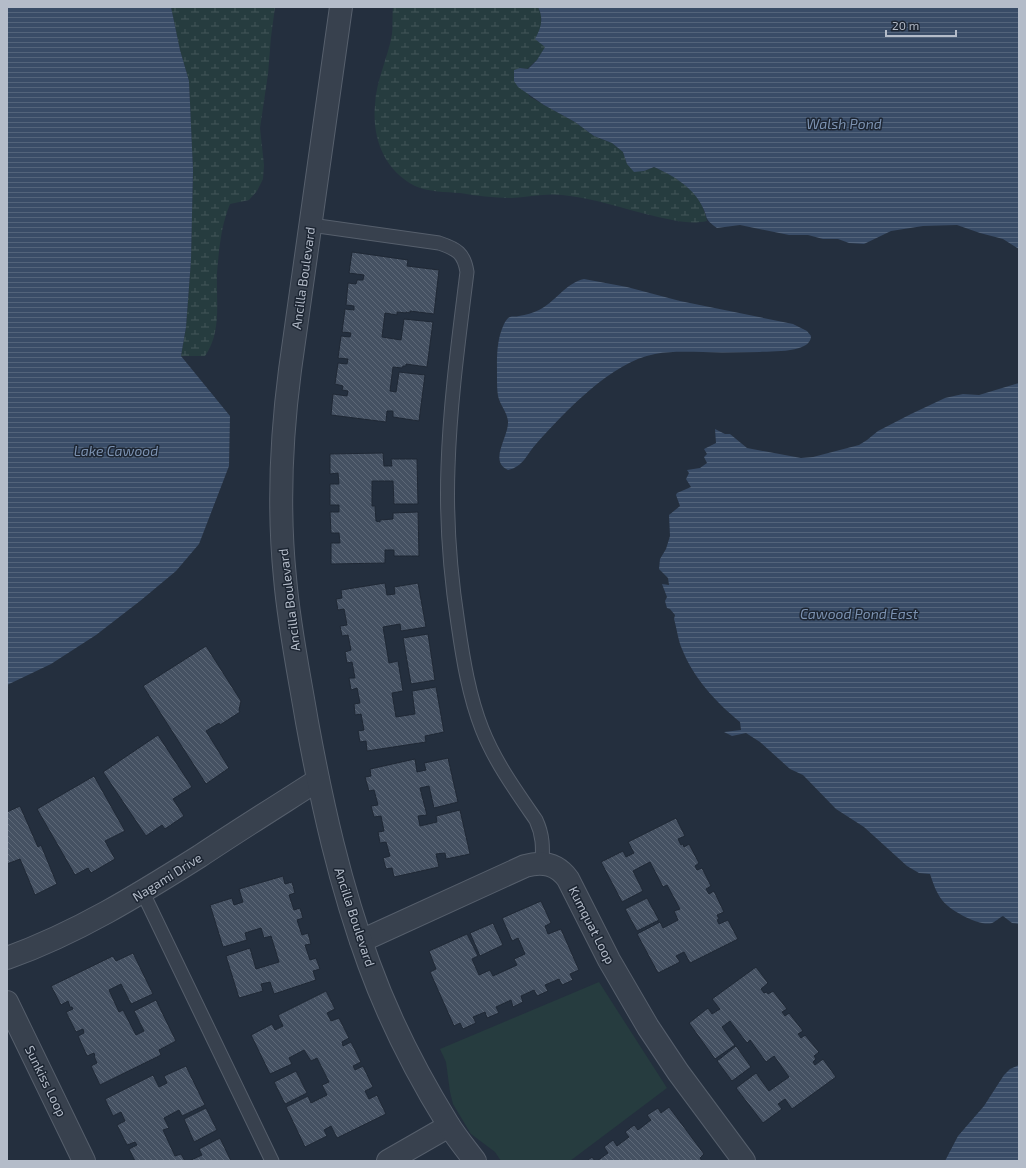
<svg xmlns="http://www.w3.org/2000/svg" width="1026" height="1168" font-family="'Exo 2',sans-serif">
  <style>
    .wetland { fill: url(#wetland-marsh) }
    .park { fill: #263c3f }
    .water { fill: url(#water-rules) }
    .building { fill: url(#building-back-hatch); stroke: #1f2835 }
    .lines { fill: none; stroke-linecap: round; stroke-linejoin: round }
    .service-casing { stroke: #565f6c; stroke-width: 15 }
    .minor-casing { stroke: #565f6c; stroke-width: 24 }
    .tertiary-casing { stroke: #565f6c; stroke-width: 24 }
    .service { stroke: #38414e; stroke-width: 13 }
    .minor { stroke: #38414e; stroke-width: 22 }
    .tertiary { stroke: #38414e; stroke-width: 22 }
    .labels { text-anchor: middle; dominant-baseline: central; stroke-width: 3; stroke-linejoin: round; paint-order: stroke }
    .street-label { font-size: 13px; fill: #b4bcc9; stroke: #1d2633 }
    .water-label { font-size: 14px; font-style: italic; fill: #7c92b1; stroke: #1d2633 }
  </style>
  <defs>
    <pattern id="wetland-marsh" width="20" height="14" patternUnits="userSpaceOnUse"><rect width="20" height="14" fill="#263c3f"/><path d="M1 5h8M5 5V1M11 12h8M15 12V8" fill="none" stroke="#435659"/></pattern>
    <pattern id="water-rules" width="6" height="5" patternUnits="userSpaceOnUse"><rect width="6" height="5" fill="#394c67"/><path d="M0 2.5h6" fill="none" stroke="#53647b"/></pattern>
    <pattern id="building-back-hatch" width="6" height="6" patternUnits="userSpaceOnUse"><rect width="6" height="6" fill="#455162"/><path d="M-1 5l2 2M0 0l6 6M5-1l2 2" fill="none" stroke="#5d6877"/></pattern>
  </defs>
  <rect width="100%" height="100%" fill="#242f3e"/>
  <!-- wetland -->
  <g class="wetland">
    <path d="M171 7H275L271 37 268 74 260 128 264 165 263 179 257 191 249 200 230 204C221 226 219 249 217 273 216 301 222 332 205 356H181L186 327 191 260 193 170 189 81 180 50Z"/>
    <path d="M393 7H538L541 14V29L546 46 537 60 527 69 520 68 529 96 544 105 575 122 594 136 612 143 623 152 627 164 644 171 654 167C672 175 694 187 702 206 704 211 706 216 707 221 689 225 672 220 654 216 624 209 593 198 562 195 546 193 528 197 511 198 494 198 477 196 460 193 446 192 428 192 415 186 384 170 372 138 375 105 376 80 388 58 392 34 393 25 392 16 393 7Z"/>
  </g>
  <!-- park -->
  <polygon class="park" points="599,982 667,1088 570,1161 501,1161 495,1152 471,1134 453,1104 450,1092 446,1062 440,1049"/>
  <!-- water -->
  <g class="water">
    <polygon points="7,7 171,7 180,50 189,81 193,170 191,260 186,327 181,356 230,416 229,466 199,544 176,571 140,601 96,635 51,664 7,685"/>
    <path d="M538 7H1019V249L1003 239 980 233 957 225 923 226 891 231 864 244 849 243 838 239H823L808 235H789L740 225 717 228C703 218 709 219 702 206 693 187 672 175 654 167L644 171 634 172 627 164 623 152 612 143 594 136 575 122 544 105 518 87 514 81V70L520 68 528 69 537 60 545 47 535 39C541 28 544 19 538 7Z"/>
    <path d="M584 279 627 287 680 301 793 324 807 331 811 336C811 343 805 346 799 348 787 352 773 351 760 352 741 352 722 353 703 352 687 352 671 351 655 354 611 362 565 412 536 444 527 454 523 467 508 470 488 461 509 437 508 421 507 412 500 405 498 396 497 390 497 383 497 377 497 359 496 341 504 324 505 322 507 318 510 317 512 316 516 317 519 316 526 315 533 313 539 310 554 303 567 282 584 279Z"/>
    <path d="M1019 383V924L1012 923 1003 916C999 918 995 922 992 923 980 927 949 910 942 900 936 892 933 883 930 874L919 873 907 866 864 827 836 809 803 775 790 769 760 742 746 733 732 736 724 732 741 730 740 722C716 702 694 679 682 649 678 640 677 629 674 619L675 615 670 609 667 608 665 601 667 597 662 584 669 585 668 578 659 569 660 559 666 549 670 536 669 515 680 506 676 495 677 493 691 487 686 479 689 473 687 470 700 468 707 463 704 457 707 454 704 449 716 443 715 429 725 434H730L747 448 801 458 813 457 859 445 867 440 878 431 911 414 945 398 963 394 979 395Z"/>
    <polygon points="1019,1065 1019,1161 945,1161 958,1136 984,1106 1004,1075 1010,1069"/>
  </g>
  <!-- building -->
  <g class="building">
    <polygon points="352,252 408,260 407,266 439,270 434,314 410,311 410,313 406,312 406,313 397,312 397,315 385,313 382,337 401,340 404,319 433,322 427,367 406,364 406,366 403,366 402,368 393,367 390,391 396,392 399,372 425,375 419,421 393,417 393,411 387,411 386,422 331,415 333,394 347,396 348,391 342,390 343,386 335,384 338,363 347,364 348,359 338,358 341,336 350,337 351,333 342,332 345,309 354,310 354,306 346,305 348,283 356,284 357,280 363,280 364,275 349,273"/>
    <polygon points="383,453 384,466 392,466 391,459 417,459 418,504 394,504 393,481 372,481 372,506 375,506 376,521 380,522 380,520 393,519 393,513 418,512 419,556 394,556 394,550 385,550 385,563 331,564 331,543 340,543 339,533 331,533 330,512 339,512 339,505 330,505 330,484 339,484 338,473 330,474 330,454"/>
    <polygon points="385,583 387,595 395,594 394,587 418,583 426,627 401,631 400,624 383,627 389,663 398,661 403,691 392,693 396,717 415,714 412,691 436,687 444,732 425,736 426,742 367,751 366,741 360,742 358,731 364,730 361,714 355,715 354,704 360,703 357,688 351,690 349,678 355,678 352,662 347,663 345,652 351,650 348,635 342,636 340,626 347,625 344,609 338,610 336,599 342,598 341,590"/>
    <polygon points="428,634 435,680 411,684 403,638"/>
    <polygon points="206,646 241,701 239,710 240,712 220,725 219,723 206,731 229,768 206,784 143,686"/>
    <polygon points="158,735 192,787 173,799 184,816 165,829 162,825 146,836 103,772"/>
    <polygon points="448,758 458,802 434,808 429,786 420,788 427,815 418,816 420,826 437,822 436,816 460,810 470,854 446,859 445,853 436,854 439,867 394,877 392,868 386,869 383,858 390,856 386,842 380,843 378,832 384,831 381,816 374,817 371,806 378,805 374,790 369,791 365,777 371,776 370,769 415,759 417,772 426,770 424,763"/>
    <polygon points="94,776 125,831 105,841 115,859 91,873 88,868 75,875 37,809"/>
    <polygon points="20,806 38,847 41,845 57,884 35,895 20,859 7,864 7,812"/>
    <polygon points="676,818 685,836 678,839 681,845 683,844 684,847 689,844 699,863 695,866 697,870 702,868 711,886 706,889 709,894 714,891 724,912 717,915 719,919 717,920 719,924 728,920 738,939 690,963 684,952 676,956 680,962 658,973 637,934 660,922 663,928 678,920 674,911 680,909 667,885 663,887 650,862 633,871 643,891 622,902 601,862 623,851 626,857 634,853 628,842"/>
    <polygon points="283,876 285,884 292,882 295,893 289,895 294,910 300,908 303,918 297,920 302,935 308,933 311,944 305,945 310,960 316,958 320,969 313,971 316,980 274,994 270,982 261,984 263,991 239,998 226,956 250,948 256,969 279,962 271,936 264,938 261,928 245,933 247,940 223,947 210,905 232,898 234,905 243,902 239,889"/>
    <polygon points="647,898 659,920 637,931 625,909"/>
    <polygon points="541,901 551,923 545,926 548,934 561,929 579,970 570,974 573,980 562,985 559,979 545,985 548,991 537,996 534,990 521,996 523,1002 513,1007 511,1000 496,1007 499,1013 487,1018 485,1012 473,1017 476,1023 463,1029 460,1023 454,1026 430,972 436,969 429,951 467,934 478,956 472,959 479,975 490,970 493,976 517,965 514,959 525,954 518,938 512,941 502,918"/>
    <polygon points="493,923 503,945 480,956 470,933"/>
    <polygon points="133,953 153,994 131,1004 121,984 109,990 119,1012 123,1010 136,1035 144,1031 134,1011 156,1000 176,1041 159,1050 161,1055 100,1085 91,1066 97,1063 94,1056 95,1056 94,1053 87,1056 78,1036 84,1033 83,1029 76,1032 66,1012 73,1009 72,1007 70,1007 68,1001 61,1005 51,986 113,956 116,961"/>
    <polygon points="756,967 768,983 761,989 764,993 767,992 768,994 773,991 787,1009 782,1012 785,1016 789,1013 803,1031 798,1034 801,1038 805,1035 819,1052 814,1056 816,1059 813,1062 815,1065 823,1059 836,1077 792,1109 785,1099 778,1104 782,1109 763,1123 736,1088 756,1073 769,1091 789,1077 774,1056 766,1062 750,1040 747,1043 730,1021 722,1027 735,1045 715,1059 689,1023 708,1008 712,1014 720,1009 712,999"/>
    <polygon points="326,991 335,1009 327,1013 331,1021 339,1018 349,1038 342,1042 343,1046 351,1042 361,1062 353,1066 355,1070 363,1066 373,1087 365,1091 369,1099 377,1095 386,1114 337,1138 331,1126 324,1130 327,1136 305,1147 286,1107 308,1096 311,1103 327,1095 322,1085 329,1082 317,1058 311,1061 304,1050 289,1058 292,1064 270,1074 251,1035 272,1024 275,1030 283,1026 278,1015"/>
    <polygon points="736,1046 751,1067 732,1081 717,1061"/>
    <polygon points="186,1066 205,1105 182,1116 179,1110 164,1118 169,1128 163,1130 175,1156 181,1154 185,1161 135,1161 129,1149 137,1145 135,1142 127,1145 117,1125 125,1121 121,1112 113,1116 105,1099 153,1075 159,1087 167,1083 164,1076"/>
    <polygon points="296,1071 307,1093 285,1104 274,1082"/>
    <polygon points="669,1107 704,1154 700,1158 702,1161 597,1161 608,1153 604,1147 613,1140 617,1146 629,1137 625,1132 634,1125 638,1130 651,1120 647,1115 658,1108 661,1113"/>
    <polygon points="206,1108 217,1130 194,1142 184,1119"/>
    <polygon points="220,1138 231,1161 189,1161 202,1155 199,1149"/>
    <polygon points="592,1157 595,1161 587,1161"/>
  </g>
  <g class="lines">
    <!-- service casing -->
    <g class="service-casing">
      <g id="service">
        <path d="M311 225 439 243C457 249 464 253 467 272 459 337 450 402 448 467 446 520 450 572 458 624 463 659 469 696 482 729 495 762 516 791 536 820 543 835 543 847 542 863"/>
        <polyline points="143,893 272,1161"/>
      </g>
    </g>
    <!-- minor casing -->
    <g class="minor-casing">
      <g id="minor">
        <path d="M361 941 525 866C543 861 557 864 568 879L609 960 648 1027 678 1072 744 1161"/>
        <path d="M7 958C77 933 138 895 200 856 239 830 279 805 318 780"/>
        <polyline points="7,1002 84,1161"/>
        <polyline points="388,1161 449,1126"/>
      </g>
    </g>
    <!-- tertiary casing -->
    <g class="tertiary-casing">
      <path id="tertiary" d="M341 7 290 370C281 439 278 508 285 578 289 626 299 674 307 722 322 804 340 885 369 964 389 1019 417 1074 448 1124 456 1137 466 1149 475 1161"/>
    </g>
    <!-- service -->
    <use href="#service" class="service"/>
    <!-- minor -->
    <use href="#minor" class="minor"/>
    <!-- tertiary -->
    <use href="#tertiary" class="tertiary"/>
  </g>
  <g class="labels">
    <!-- street labels -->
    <g class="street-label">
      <text transform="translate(303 278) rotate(-82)">Ancilla Boulevard</text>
      <text transform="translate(289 600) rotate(-97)">Ancilla Boulevard</text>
      <text transform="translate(167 877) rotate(-32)">Nagami Drive</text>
      <text transform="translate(355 917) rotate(72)">Ancilla Boulevard</text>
      <text transform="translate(592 925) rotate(63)">Kumquat Loop</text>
      <text transform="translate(46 1081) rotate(64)">Sunkiss Loop</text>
    </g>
    <!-- water labels -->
    <g class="water-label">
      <text x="844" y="123">Walsh Pond</text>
      <text x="116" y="450">Lake Cawood</text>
      <text x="859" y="613">Cawood Pond East</text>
    </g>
  </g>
  <!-- border -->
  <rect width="1026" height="1168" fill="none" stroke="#b4bcc9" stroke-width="16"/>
  <!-- scale -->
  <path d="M886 30v6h70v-6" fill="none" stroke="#b4bcc9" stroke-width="2"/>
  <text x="892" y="30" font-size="12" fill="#b4bcc9" stroke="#1d2633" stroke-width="3" paint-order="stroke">20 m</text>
</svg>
